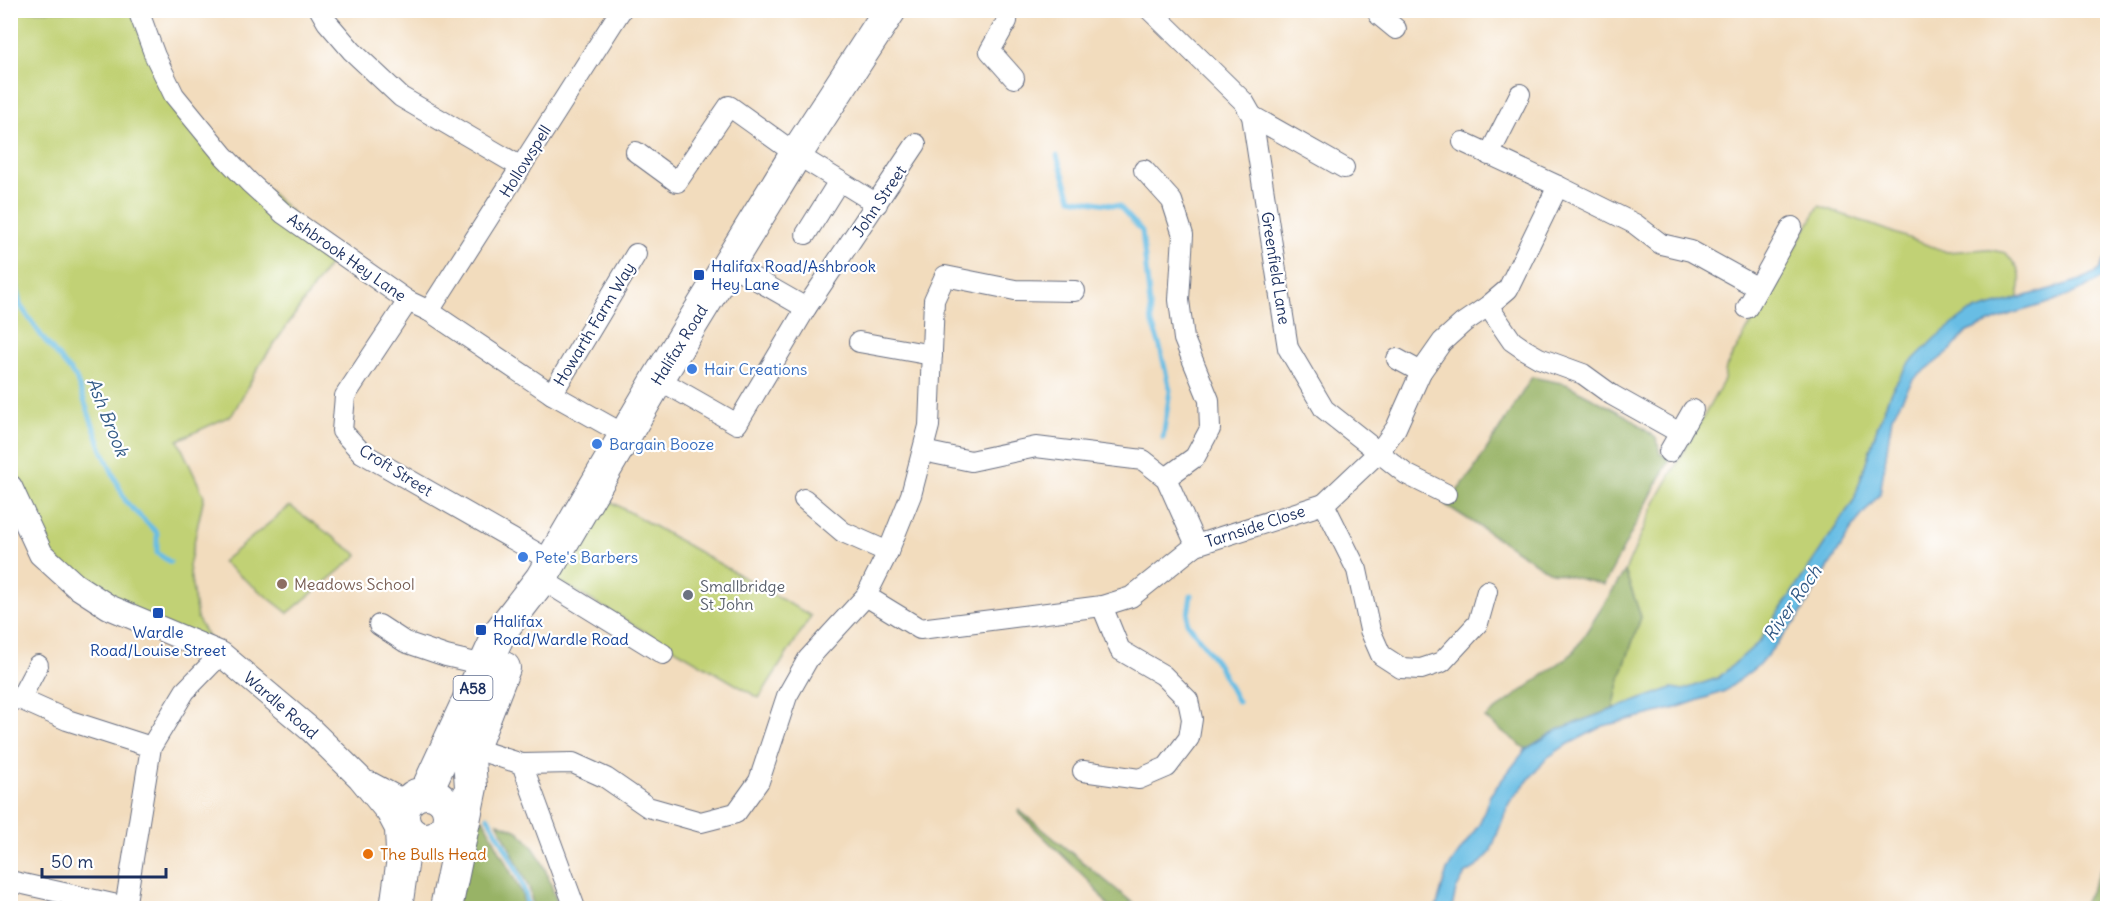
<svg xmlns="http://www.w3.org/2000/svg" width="2118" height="919" font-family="Delius,sans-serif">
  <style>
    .green { fill: #c1d174; stroke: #6e8069; stroke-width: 1.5 }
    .forest { fill: #98b366; stroke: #5a7162; stroke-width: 1.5 }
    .water { fill: #67bde4; stroke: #4176a1; stroke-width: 1.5 }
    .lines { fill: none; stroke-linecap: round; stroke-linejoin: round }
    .stream { stroke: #67bde4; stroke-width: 5 }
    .minor-casing { stroke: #666c7f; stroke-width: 22 }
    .tertiary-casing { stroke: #666c7f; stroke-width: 26 }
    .trunk-casing { stroke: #666c7f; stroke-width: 34 }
    .minor { stroke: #fff; stroke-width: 20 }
    .tertiary { stroke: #fff; stroke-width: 24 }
    .trunk { stroke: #fff; stroke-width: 32 }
    .transit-dot { fill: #1a4fb4; stroke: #fff; stroke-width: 2 }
    .shop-dot { fill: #3f7fe0; stroke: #fff; stroke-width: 2 }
    .education-dot { fill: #8d6e63; stroke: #fff; stroke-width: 2 }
    .worship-dot { fill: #6b7280; stroke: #fff; stroke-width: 2 }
    .food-dot { fill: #e8710a; stroke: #fff; stroke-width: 2 }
    .labels { text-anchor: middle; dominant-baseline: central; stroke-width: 4.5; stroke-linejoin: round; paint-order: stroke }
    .shield { fill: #fff; stroke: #5f6d8e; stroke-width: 1.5 }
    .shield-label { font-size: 15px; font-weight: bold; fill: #1b2f5e }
    .street-label { font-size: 16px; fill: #1b2f5e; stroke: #fff }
    .transit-label { font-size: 16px; fill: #164399; stroke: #fff; text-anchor: start }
    .shop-label { font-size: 16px; fill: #366cbe; stroke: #fff; text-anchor: start }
    .education-label { font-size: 16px; fill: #785e54; stroke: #fff; text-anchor: start }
    .worship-label { font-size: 16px; fill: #5b616d; stroke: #fff; text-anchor: start }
    .food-label { font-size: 16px; fill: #c56008; stroke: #fff; text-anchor: start }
    .water-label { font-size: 18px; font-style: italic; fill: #325a86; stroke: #fff }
  </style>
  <rect width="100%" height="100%" fill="#fff"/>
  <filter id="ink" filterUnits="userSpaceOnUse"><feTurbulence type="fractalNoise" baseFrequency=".0167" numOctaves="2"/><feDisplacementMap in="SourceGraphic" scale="12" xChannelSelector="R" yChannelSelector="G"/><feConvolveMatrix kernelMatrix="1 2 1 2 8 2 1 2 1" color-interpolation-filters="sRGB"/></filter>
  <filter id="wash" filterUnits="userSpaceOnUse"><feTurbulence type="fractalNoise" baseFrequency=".008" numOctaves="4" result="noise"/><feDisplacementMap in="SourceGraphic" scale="24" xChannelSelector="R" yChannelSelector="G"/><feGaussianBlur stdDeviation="1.35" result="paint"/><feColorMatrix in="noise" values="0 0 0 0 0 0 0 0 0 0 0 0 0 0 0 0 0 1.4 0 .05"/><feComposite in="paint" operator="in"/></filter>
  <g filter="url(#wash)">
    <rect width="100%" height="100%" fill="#f2dcbd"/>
    <!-- green -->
    <g class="green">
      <polygon points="10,11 134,11 172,98 336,255 261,363 232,415 178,440 204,496 189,566 197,618 213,646 110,602 46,550 11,474"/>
      <path d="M1819 206 1947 252 1986 249 2006 253C2021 271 2024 276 2017 299L1968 313 1891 391 1877 428 1854 500 1759 642 1718 678 1683 690 1672 688 1613 709 1620 678 1641 617 1625 571 1657 499 1724 380 1726 367Z"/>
      <polygon points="603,497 811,616 759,698 553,578"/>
      <polygon points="290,506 358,555 288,613 222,562"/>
    </g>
    <!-- forest -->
    <g class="forest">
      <polygon points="1532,377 1566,384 1630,418 1657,439 1660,453 1670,459 1604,585 1548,571 1446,505 1473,471"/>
      <polygon points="1625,571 1641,617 1620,678 1613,709 1559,729 1526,749 1485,718 1573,653"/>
      <polygon points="1019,810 1139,908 1110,908 1090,882 1018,812"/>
      <polygon points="483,819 522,894 524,908 457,908 468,832"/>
      <path d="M498 823C505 826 515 828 520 833 542 851 550 882 559 908H533L530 890Z"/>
      <polygon points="2107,856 2107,908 2082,908"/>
    </g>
    <!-- water -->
    <polygon class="water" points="2107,256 2107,271 2102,278 2084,289 2049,303 2011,314 1967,332 1951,350 1913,380 1892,417 1880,494 1854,525 1799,617 1760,664 1725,691 1676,708 1603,726 1565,746 1547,758 1509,803 1490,853 1478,866 1465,874 1456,890 1452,908 1436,908 1447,870 1480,823 1490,795 1526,749 1559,729 1672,688 1683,690 1718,678 1759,642 1854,500 1877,428 1891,391 1907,366 1936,337 1968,313 2081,280 2099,270"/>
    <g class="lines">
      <!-- stream -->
      <g class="stream">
        <polyline points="1057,156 1071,198 1119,206 1142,231 1152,324 1159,343 1170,390 1163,438"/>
        <polyline points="10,245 20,305 43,338 76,378 102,450 126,502 157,533 157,553 170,562"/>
        <polyline points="1191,595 1187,622 1217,663 1238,702"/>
        <path d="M488 817C504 846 524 876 528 908"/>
      </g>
    </g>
  </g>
  <g filter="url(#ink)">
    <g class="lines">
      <!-- minor casing -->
      <g class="minor-casing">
        <g id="minor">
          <polyline points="138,10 155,56 174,95 224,156 250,183 284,214 408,301 429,311 552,394 625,435"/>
          <polyline points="320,10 327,22 352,51 401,97 521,167"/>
          <polyline points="1008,10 1007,21 990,51 1014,78"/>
          <polyline points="1150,10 1244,102 1252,116 1288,348 1324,409 1406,474 1446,494"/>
          <polyline points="1381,10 1379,15 1396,29"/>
          <polyline points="1252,116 1344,168"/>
          <polyline points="1463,142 1558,186"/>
          <polyline points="636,152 677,182 729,106 796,154 877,204"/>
          <polyline points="1489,155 1520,94"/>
          <polyline points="1144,170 1172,201 1183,235 1179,300 1184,339 1209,400 1210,429 1195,457 1166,478"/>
          <polyline points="806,234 839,181"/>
          <polyline points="729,264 806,308"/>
          <polyline points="408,301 345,396 342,431 362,453 551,561"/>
          <polyline points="1488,306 1512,341 1525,350 1539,358 1583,374 1612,395 1680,433"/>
          <polyline points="1747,308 1792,227"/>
          <polyline points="429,311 621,10"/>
          <polyline points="859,342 932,355"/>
          <polyline points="1397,359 1421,372"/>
          <polyline points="658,379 737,424 806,308 916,144"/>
          <polyline points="552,394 636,254"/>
          <polyline points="923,451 971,461 1036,447 1143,460 1166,478 1196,545"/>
          <polyline points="1669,452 1693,410"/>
          <polyline points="804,499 843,532 888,552"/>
          <polyline points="1324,504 1379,452 1396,428 1421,372 1442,342 1463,323 1488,306 1508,289 1558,186 1635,224 1661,244 1691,251 1758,288"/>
          <polyline points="541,579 663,654"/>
          <polyline points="866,596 920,629 1102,606 1131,597 1196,545 1324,504 1357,570 1370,630 1381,655 1401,668 1421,669 1442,662 1478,623 1487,591"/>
          <polyline points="379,625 405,642 446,656 484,665"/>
          <polyline points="20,699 67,720 151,747"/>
          <polyline points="10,700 20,699 38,665"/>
          <polyline points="463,745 522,764 575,908"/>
          <polyline points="522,764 573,763 606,778 648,807 701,822 736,813 759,781 787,696 808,659 866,596 888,552 911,495 929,426 934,300 945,276 1015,290 1075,291"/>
          <polyline points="1083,771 1139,779 1167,767 1189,738 1192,719 1188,700 1163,675 1120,650 1102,606"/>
          <polyline points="10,881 126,907"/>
          <polyline points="125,908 151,747 185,691 221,654"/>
        </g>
      </g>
      <!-- tertiary casing -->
      <g class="tertiary-casing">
        <g id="tertiary">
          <polyline points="10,487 41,554 75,585 109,607 221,654 311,730 360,778 388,812 397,829 398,852"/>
          <polyline points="370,784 398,799 412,797"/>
        </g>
      </g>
      <!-- trunk casing -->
      <g class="trunk-casing">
        <g id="trunk">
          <polyline points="426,792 500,632 541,579 658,379 796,154 890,10"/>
          <circle cx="426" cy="816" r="23"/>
          <polyline points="396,908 407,830"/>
          <polyline points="446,908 471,787 469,758 504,668"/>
        </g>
      </g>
      <!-- minor -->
      <use href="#minor" class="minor"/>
      <!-- tertiary -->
      <use href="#tertiary" class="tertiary"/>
      <!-- trunk -->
      <use href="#trunk" class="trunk"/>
    </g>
  </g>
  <!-- markers -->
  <g class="transit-dot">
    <rect x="693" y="269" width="12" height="12" rx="3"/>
    <rect x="152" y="607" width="12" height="12" rx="3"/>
    <rect x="475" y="624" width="12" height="12" rx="3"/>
  </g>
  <g class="shop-dot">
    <circle cx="692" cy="369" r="6"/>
    <circle cx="597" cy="444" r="6"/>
    <circle cx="523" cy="557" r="6"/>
  </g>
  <circle class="education-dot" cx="282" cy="584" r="6"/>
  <circle class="worship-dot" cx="688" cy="595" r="6"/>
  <circle class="food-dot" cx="368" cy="854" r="6"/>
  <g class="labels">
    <!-- shield labels -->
    <rect class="shield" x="453.5" y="676" width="39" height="24" rx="4.5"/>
    <g class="shield-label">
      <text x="473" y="688">A58</text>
    </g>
    <!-- street labels -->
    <g class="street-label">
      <text transform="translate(525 161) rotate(-58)">Hollowspell</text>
      <text transform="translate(879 201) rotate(-56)">John Street</text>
      <text transform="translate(347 257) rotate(35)">Ashbrook Hey Lane</text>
      <text transform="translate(1276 268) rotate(81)">Greenfield Lane</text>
      <text transform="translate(594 324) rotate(-59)">Howarth Farm Way</text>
      <text transform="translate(679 345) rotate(-58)">Halifax Road</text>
      <text transform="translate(396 470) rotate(32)">Croft Street</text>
      <text transform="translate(1255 526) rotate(-18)">Tarnside Close</text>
      <text transform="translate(281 705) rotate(41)">Wardle Road</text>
    </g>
    <!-- transit labels -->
    <g class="transit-label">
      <text x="711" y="266">Halifax Road/Ashbrook<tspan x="711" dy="18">Hey Lane</tspan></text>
      <text x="493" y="621">Halifax<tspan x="493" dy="18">Road/Wardle Road</tspan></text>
      <text x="158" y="632" text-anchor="middle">Wardle<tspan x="158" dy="18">Road/Louise Street</tspan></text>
    </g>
    <!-- shop labels -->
    <g class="shop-label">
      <text x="704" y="369">Hair Creations</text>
      <text x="609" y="444">Bargain Booze</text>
      <text x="535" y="557">Pete's Barbers</text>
    </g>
    <!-- education labels -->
    <g class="education-label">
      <text x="294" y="584">Meadows School</text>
    </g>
    <!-- worship labels -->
    <g class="worship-label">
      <text x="700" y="586">Smallbridge<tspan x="700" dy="18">St John</tspan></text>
    </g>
    <!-- food labels -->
    <g class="food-label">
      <text x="380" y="854">The Bulls Head</text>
    </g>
    <!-- water labels -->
    <g class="water-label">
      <text transform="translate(108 417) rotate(68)">Ash Brook</text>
      <text transform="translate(1792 603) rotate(-55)">River Roch</text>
    </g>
  </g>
  <!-- margin -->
  <rect width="2118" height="919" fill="none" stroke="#fff" stroke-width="36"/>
  <!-- scale -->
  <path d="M42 868v9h124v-9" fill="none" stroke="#1b2f5e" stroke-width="3"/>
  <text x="51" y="868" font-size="18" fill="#1b2f5e" stroke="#ffffff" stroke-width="4.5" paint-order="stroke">50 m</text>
</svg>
